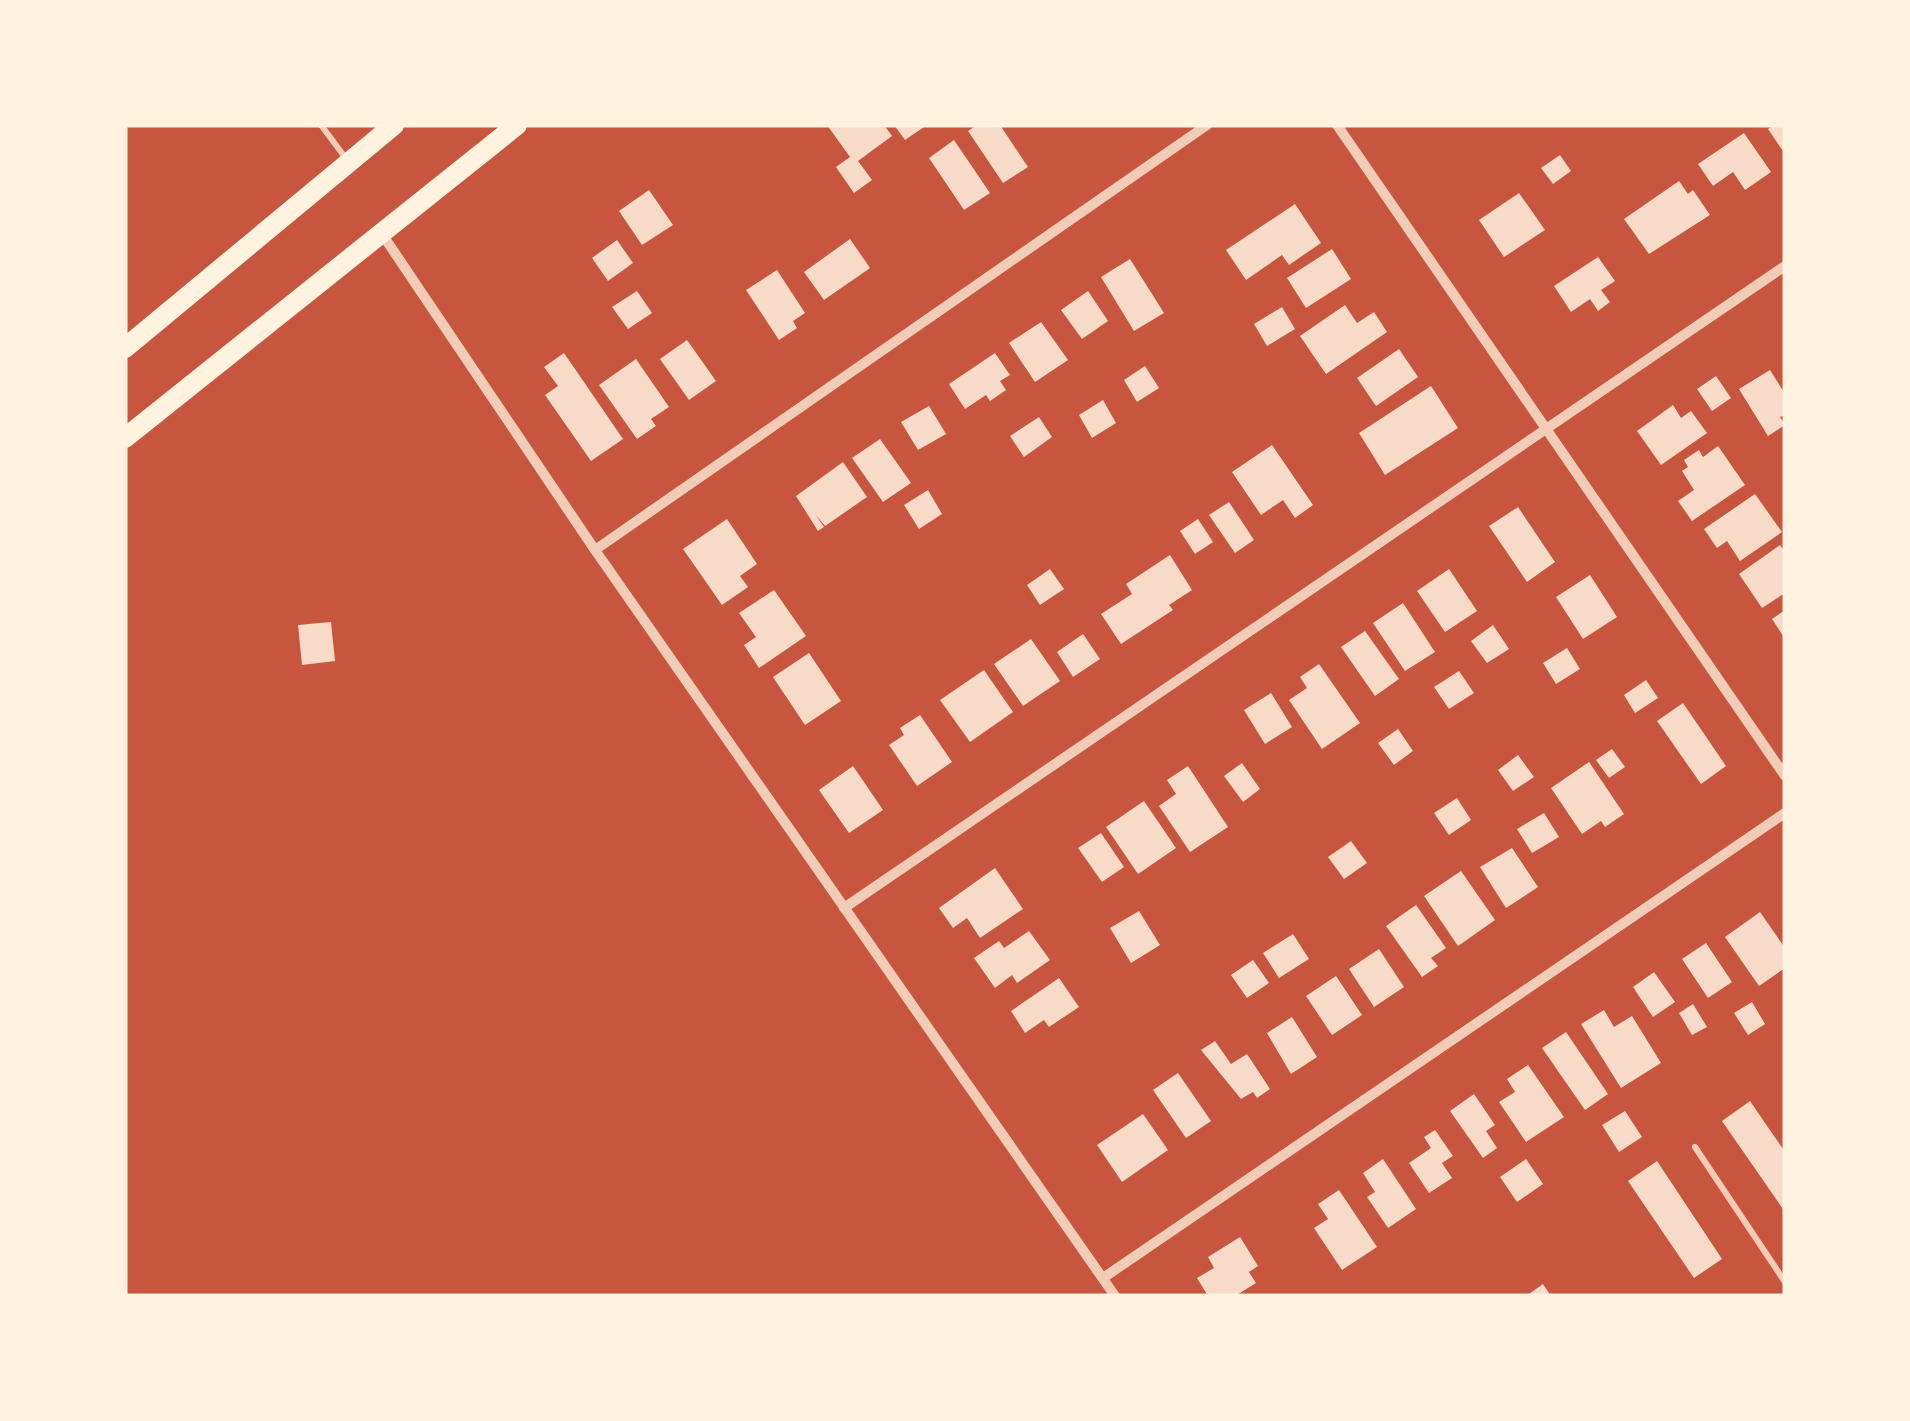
<svg xmlns="http://www.w3.org/2000/svg" width="1910" height="1421" font-family="'Archivo Narrow',sans-serif">
  <style>
    .building { fill: #f7dbc8 }
    .lines { fill: none; stroke-linecap: round; stroke-linejoin: round }
    .service { stroke: #f1ccb7; stroke-width: 6 }
    .minor { stroke: #f1ccb7; stroke-width: 10 }
    .trunk { stroke: #fff3e0; stroke-width: 20 }
  </style>
  <rect width="100%" height="100%" fill="#c8553d"/>
  <!-- building -->
  <g class="building">
    <polygon points="827,125 884,125 892,136 858,161 872,180 854,193 836,167 850,157"/>
    <polygon points="894,125 927,125 905,140"/>
    <polygon points="977,125 1000,125 1028,167 1003,183 968,131"/>
    <polygon points="1774,125 1785,125 1785,154 1768,129"/>
    <polygon points="1744,133 1771,172 1745,190 1733,172 1713,186 1698,164"/>
    <polygon points="954,140 990,193 964,210 929,158"/>
    <polygon points="1560,155 1571,171 1553,184 1541,168"/>
    <polygon points="1679,181 1688,194 1693,190 1710,215 1649,254 1624,219"/>
    <polygon points="649,190 673,225 642,245 619,211"/>
    <polygon points="1519,193 1545,230 1504,257 1479,220"/>
    <polygon points="1295,204 1321,243 1289,265 1282,255 1246,280 1226,250"/>
    <polygon points="850,239 870,268 824,300 804,272"/>
    <polygon points="617,240 633,263 608,281 592,258"/>
    <polygon points="1332,249 1351,279 1306,308 1287,278"/>
    <polygon points="1598,257 1615,281 1601,290 1610,302 1598,311 1590,299 1571,312 1554,286"/>
    <polygon points="1130,259 1164,313 1134,331 1101,277"/>
    <polygon points="777,270 805,313 793,321 797,328 779,340 746,290"/>
    <polygon points="637,291 652,313 628,329 612,307"/>
    <polygon points="1088,291 1108,321 1082,339 1061,310"/>
    <polygon points="1345,305 1357,323 1374,312 1387,332 1326,374 1300,336"/>
    <polygon points="1282,307 1295,329 1267,346 1254,324"/>
    <polygon points="1041,322 1068,360 1035,382 1009,343"/>
    <polygon points="687,340 716,381 689,400 660,359"/>
    <polygon points="1399,349 1418,377 1376,406 1357,378"/>
    <polygon points="564,353 623,439 591,461 545,395 558,386 544,367"/>
    <polygon points="995,353 1010,375 1000,381 1006,390 990,401 986,395 965,409 949,384"/>
    <polygon points="636,359 669,407 651,419 656,426 637,439 599,385"/>
    <polygon points="1145,366 1159,388 1137,402 1124,380"/>
    <polygon points="1770,370 1785,394 1785,415 1780,417 1785,425 1768,436 1739,389"/>
    <polygon points="1716,376 1731,398 1712,411 1697,389"/>
    <polygon points="1431,386 1458,428 1385,475 1359,433"/>
    <polygon points="1103,400 1116,423 1092,438 1079,415"/>
    <polygon points="1673,405 1681,418 1691,411 1707,433 1661,465 1637,431"/>
    <polygon points="929,406 946,434 918,450 901,422"/>
    <polygon points="1039,417 1052,437 1024,457 1010,436"/>
    <polygon points="880,439 911,483 883,502 852,458"/>
    <polygon points="1272,445 1313,505 1295,518 1283,500 1261,515 1232,472"/>
    <polygon points="1718,446 1745,485 1692,521 1678,501 1694,490 1682,471 1688,467 1684,460 1699,450 1703,457"/>
    <polygon points="843,462 867,497 825,526 816,515 824,527 818,531 796,496"/>
    <polygon points="928,490 942,514 919,529 904,505"/>
    <polygon points="1755,494 1782,532 1740,561 1727,541 1717,548 1704,529"/>
    <polygon points="1229,502 1254,540 1235,553 1209,515"/>
    <polygon points="1518,507 1555,562 1527,582 1489,526"/>
    <polygon points="727,519 757,564 740,576 748,587 722,605 683,549"/>
    <polygon points="1198,519 1213,542 1195,554 1180,531"/>
    <polygon points="1780,545 1785,552 1785,593 1762,608 1739,574"/>
    <polygon points="1170,555 1192,590 1169,605 1173,610 1121,644 1101,614 1132,594 1126,584"/>
    <polygon points="1050,569 1064,589 1040,605 1027,585"/>
    <polygon points="1449,569 1477,611 1445,632 1417,591"/>
    <polygon points="1590,575 1617,617 1583,639 1556,597"/>
    <polygon points="774,590 806,636 759,668 744,645 756,637 739,613"/>
    <polygon points="1403,603 1435,652 1405,671 1373,623"/>
    <polygon points="1785,610 1785,639 1772,619"/>
    <polygon points="331,622 335,661 302,665 298,625"/>
    <polygon points="1493,625 1509,649 1487,663 1471,641"/>
    <polygon points="1365,631 1399,679 1375,696 1341,647"/>
    <polygon points="1083,634 1100,659 1073,677 1057,652"/>
    <polygon points="1031,639 1060,681 1023,706 994,664"/>
    <polygon points="1567,648 1580,669 1556,684 1543,663"/>
    <polygon points="809,653 841,701 805,725 773,677"/>
    <polygon points="1319,664 1360,723 1322,749 1289,700 1307,688 1300,677"/>
    <polygon points="984,670 1013,712 970,742 940,700"/>
    <polygon points="1459,671 1474,693 1449,709 1434,687"/>
    <polygon points="1646,680 1658,698 1635,713 1624,695"/>
    <polygon points="1271,693 1292,727 1265,744 1244,710"/>
    <polygon points="1683,703 1726,766 1701,784 1657,721"/>
    <polygon points="920,715 952,762 917,786 889,745 904,735 900,728"/>
    <polygon points="1398,729 1413,751 1394,765 1378,743"/>
    <polygon points="1612,749 1625,767 1609,778 1596,760"/>
    <polygon points="1518,755 1534,777 1513,791 1498,770"/>
    <polygon points="1589,762 1624,814 1605,827 1601,821 1582,834 1551,788"/>
    <polygon points="1242,763 1260,789 1243,802 1224,776"/>
    <polygon points="853,766 883,810 849,833 819,790"/>
    <polygon points="1188,766 1228,827 1190,852 1159,806 1176,794 1167,780"/>
    <polygon points="1457,798 1471,820 1449,835 1434,813"/>
    <polygon points="1144,801 1176,848 1138,874 1106,827"/>
    <polygon points="1544,813 1559,837 1532,853 1517,829"/>
    <polygon points="1101,833 1124,867 1102,882 1078,848"/>
    <polygon points="1351,841 1367,863 1344,879 1328,857"/>
    <polygon points="1512,848 1538,887 1506,908 1480,867"/>
    <polygon points="995,868 1023,909 980,938 967,918 953,928 939,908"/>
    <polygon points="1461,871 1495,920 1458,946 1424,896"/>
    <polygon points="1416,905 1446,948 1431,958 1438,966 1422,977 1386,926"/>
    <polygon points="1139,911 1160,945 1131,963 1110,928"/>
    <polygon points="1760,912 1785,948 1785,968 1759,986 1725,937"/>
    <polygon points="1029,931 1050,960 1017,983 1012,975 995,988 974,958 999,941 1004,948"/>
    <polygon points="1293,934 1309,959 1279,978 1263,953"/>
    <polygon points="1706,943 1732,982 1708,998 1682,959"/>
    <polygon points="1379,949 1404,987 1374,1007 1349,969"/>
    <polygon points="1253,960 1269,983 1247,998 1231,975"/>
    <polygon points="1654,972 1675,1002 1653,1017 1633,987"/>
    <polygon points="1336,976 1362,1015 1332,1035 1306,996"/>
    <polygon points="1059,978 1079,1007 1049,1027 1044,1020 1025,1033 1011,1011"/>
    <polygon points="1752,1002 1765,1024 1748,1035 1734,1013"/>
    <polygon points="1693,1004 1707,1027 1692,1035 1679,1013"/>
    <polygon points="1604,1010 1614,1027 1632,1016 1661,1063 1621,1088 1581,1024"/>
    <polygon points="1292,1017 1317,1057 1291,1074 1267,1033"/>
    <polygon points="1566,1032 1608,1094 1585,1110 1542,1048"/>
    <polygon points="1215,1041 1231,1064 1247,1054 1270,1089 1257,1098 1253,1092 1241,1099 1201,1050"/>
    <polygon points="1528,1065 1564,1117 1526,1142 1499,1102 1515,1092 1507,1079"/>
    <polygon points="1178,1073 1211,1121 1186,1138 1153,1090"/>
    <polygon points="1474,1094 1495,1125 1486,1131 1497,1148 1483,1158 1450,1111"/>
    <polygon points="1750,1101 1785,1152 1785,1212 1722,1121"/>
    <polygon points="1625,1111 1642,1137 1619,1152 1602,1125"/>
    <polygon points="1143,1114 1168,1150 1122,1182 1097,1145"/>
    <polygon points="1435,1130 1453,1156 1442,1163 1452,1178 1429,1193 1409,1163 1431,1148 1424,1137"/>
    <polygon points="1383,1159 1416,1209 1388,1228 1367,1197 1375,1192 1363,1173"/>
    <polygon points="1526,1159 1543,1184 1517,1202 1500,1177"/>
    <polygon points="1657,1161 1722,1259 1694,1278 1628,1181"/>
    <polygon points="1339,1190 1377,1247 1342,1270 1314,1228 1328,1219 1318,1204"/>
    <polygon points="1240,1237 1258,1266 1249,1272 1256,1283 1235,1296 1208,1296 1197,1278 1214,1268 1208,1257"/>
    <polygon points="1543,1284 1551,1296 1526,1296"/>
  </g>
  <g class="lines">
    <!-- service -->
    <g class="service">
      <polyline points="321,125 347,160"/>
      <polyline points="1695,1147 1785,1282"/>
    </g>
    <!-- minor -->
    <g class="minor">
      <polyline points="1337,125 1785,776"/>
      <polyline points="380,231 595,550 1115,1296"/>
      <polyline points="595,550 1207,125"/>
      <polyline points="844,908 1785,266"/>
      <polyline points="1103,1278 1785,813"/>
    </g>
    <!-- trunk -->
    <g class="trunk">
      <polyline points="125,348 394,125"/>
      <polyline points="125,438 517,125"/>
    </g>
  </g>
  <!-- border -->
  <rect width="1910" height="1421" fill="none" stroke="#fff3e0" stroke-width="255"/>
</svg>
